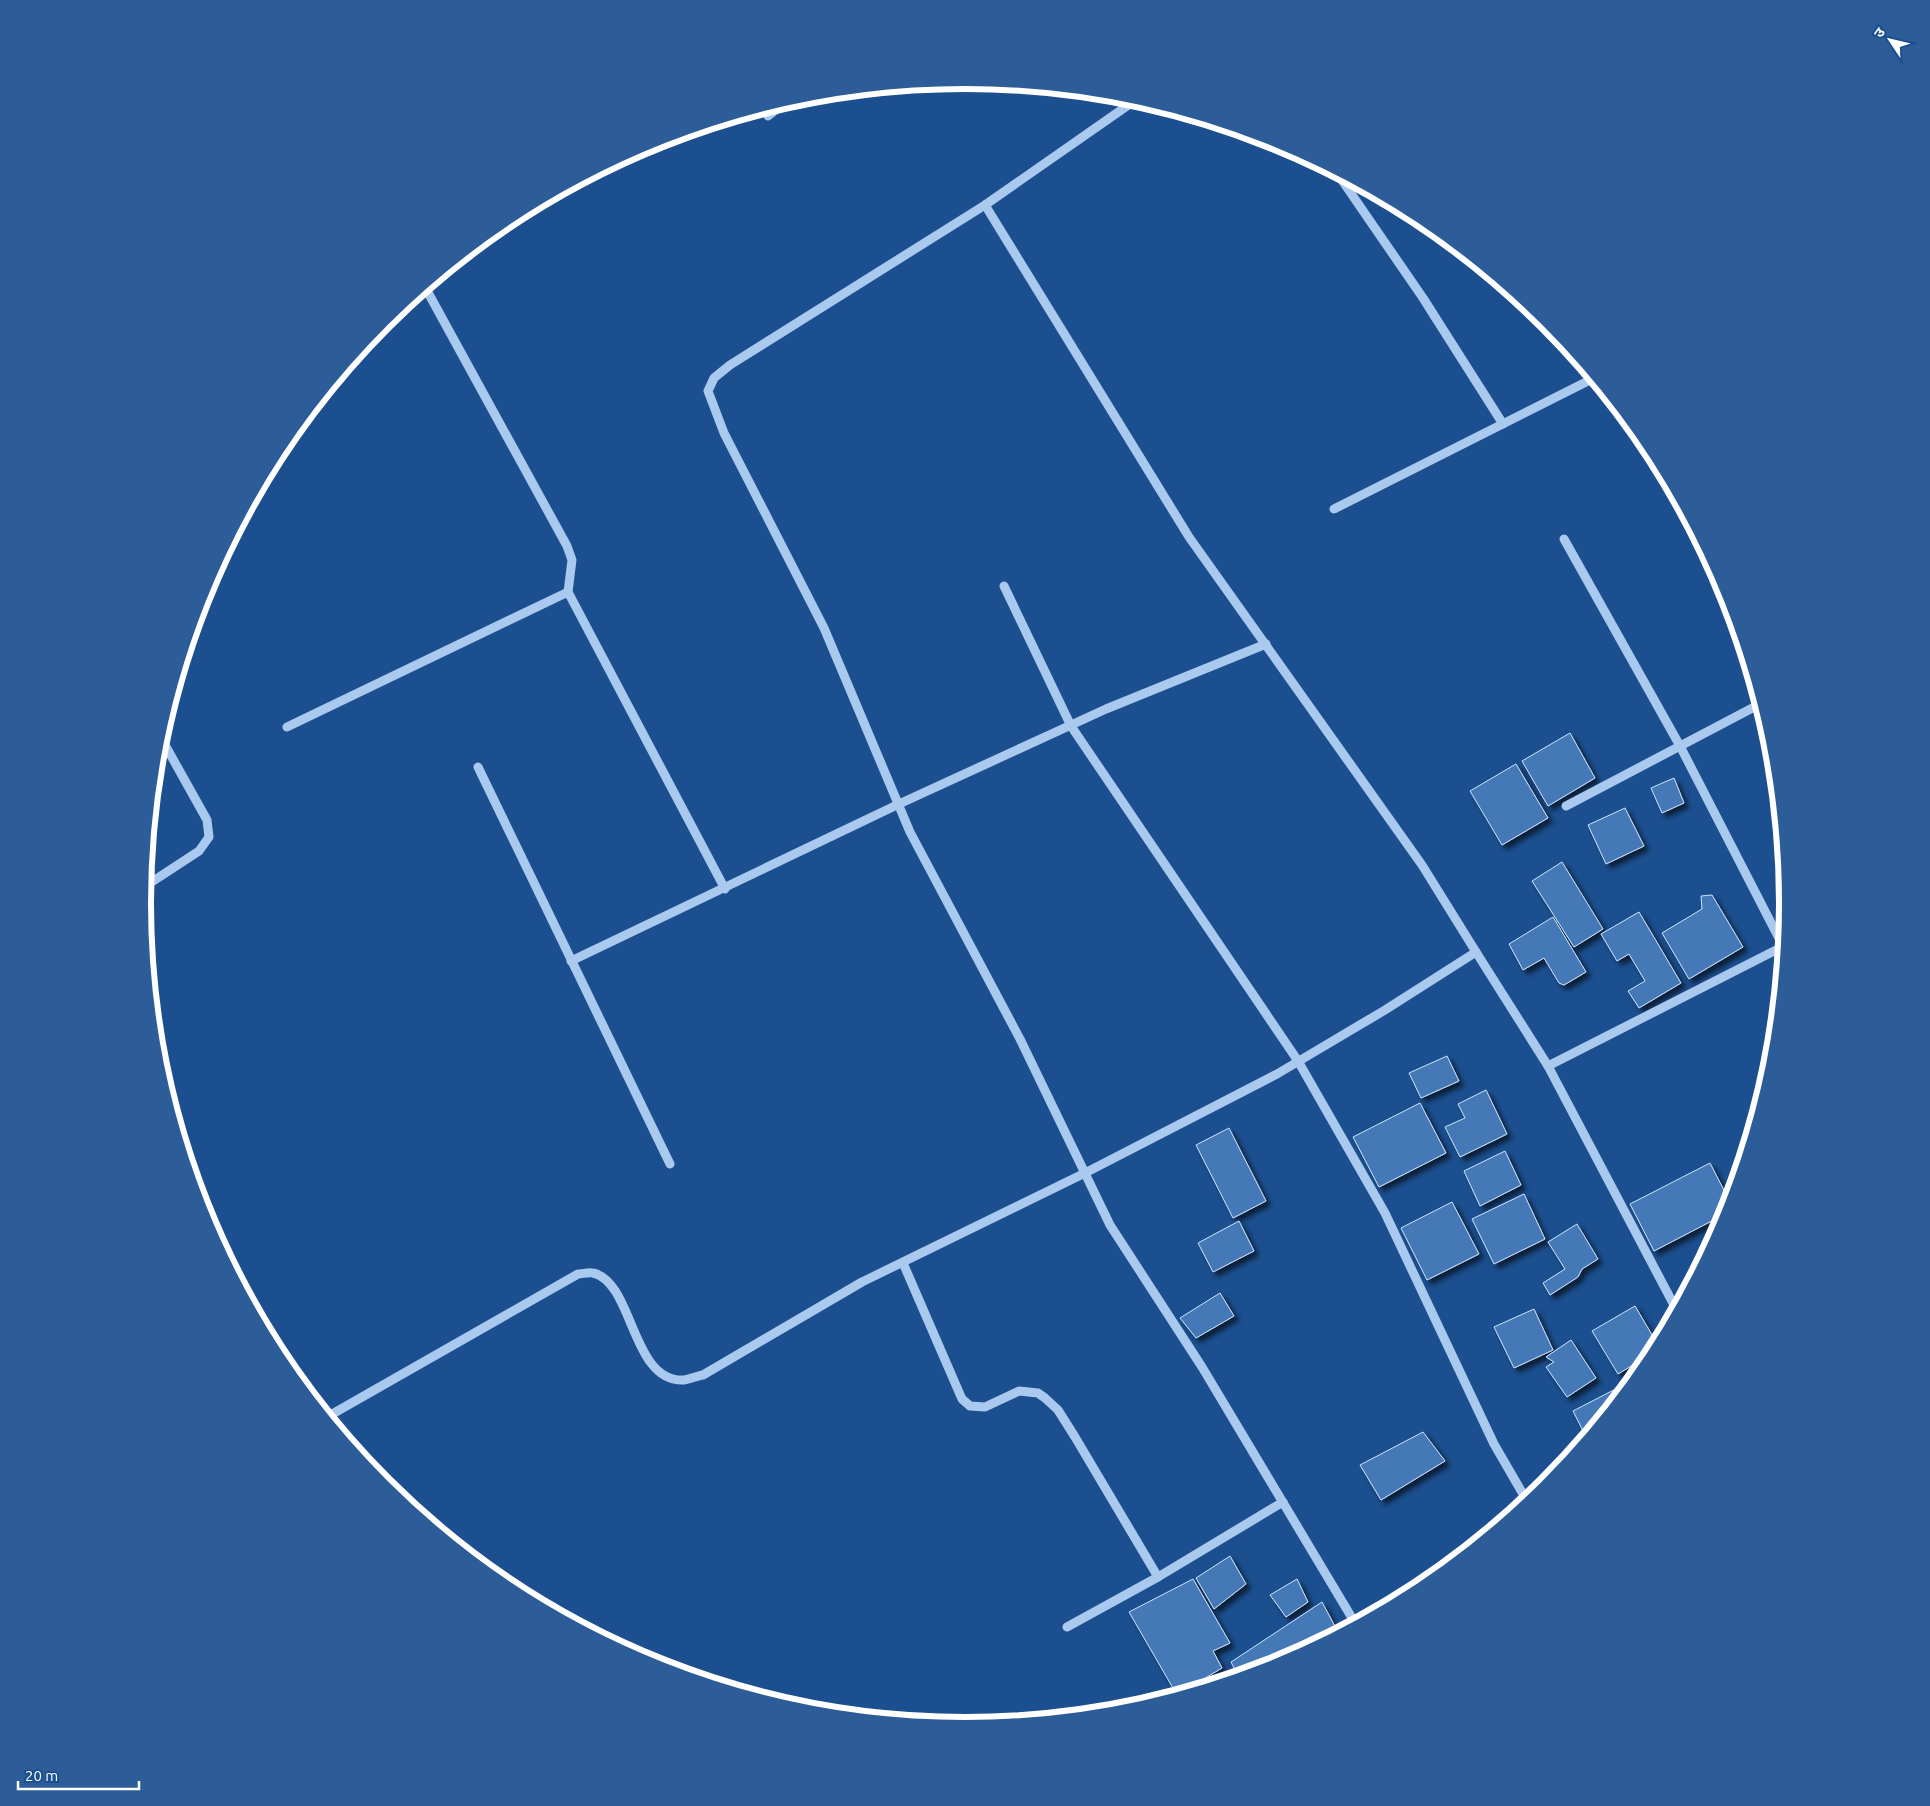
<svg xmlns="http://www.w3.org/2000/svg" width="1930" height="1806" font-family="Ubuntu,'Noto Sans Devanagari',sans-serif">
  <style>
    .building { fill: #4478b7; stroke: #cfe3fa; filter: url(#shadow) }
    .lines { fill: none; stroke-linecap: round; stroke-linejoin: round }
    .minor { stroke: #a9c9ee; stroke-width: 9 }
    .rim { fill: none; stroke: #fff; stroke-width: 6 }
  </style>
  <defs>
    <filter id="shadow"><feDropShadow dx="4.5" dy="4.5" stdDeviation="2.5" flood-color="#0009"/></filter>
  </defs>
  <rect width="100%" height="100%" fill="#1b4f8f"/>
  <!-- building -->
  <g class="building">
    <polygon points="1570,733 1595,778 1548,806 1522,761"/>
    <polygon points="1516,764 1548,818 1502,845 1470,791"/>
    <polygon points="1674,778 1684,803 1662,813 1651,788"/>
    <polygon points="1625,808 1644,846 1606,864 1588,825"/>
    <polygon points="1562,862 1603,929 1574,947 1532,881"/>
    <polygon points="1712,895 1743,947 1689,979 1662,933 1702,909 1701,896"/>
    <polygon points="1639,912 1681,983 1639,1008 1628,991 1645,981 1629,954 1617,961 1601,934"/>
    <polygon points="1553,917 1586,972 1564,985 1559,983 1544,958 1523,970 1509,944"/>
    <polygon points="1447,1056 1459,1081 1421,1098 1409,1073"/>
    <polygon points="1486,1090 1507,1134 1460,1157 1445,1127 1465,1118 1458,1104"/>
    <polygon points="1420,1103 1446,1153 1379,1187 1353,1137"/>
    <polygon points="1229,1128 1266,1201 1233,1218 1196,1145"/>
    <polygon points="1505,1151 1521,1185 1480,1206 1464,1171"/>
    <polygon points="1710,1163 1730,1202 1727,1213 1654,1251 1630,1204"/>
    <polygon points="1524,1194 1545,1239 1494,1264 1472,1219"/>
    <polygon points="1452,1202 1479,1254 1427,1280 1401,1228"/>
    <polygon points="1239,1221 1254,1251 1213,1272 1198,1243"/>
    <polygon points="1577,1224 1598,1259 1582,1269 1578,1277 1550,1295 1543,1283 1565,1269 1548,1242"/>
    <polygon points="1220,1293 1234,1316 1196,1338 1180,1318"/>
    <polygon points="1635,1306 1658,1345 1653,1353 1618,1374 1592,1331"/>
    <polygon points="1534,1309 1553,1350 1514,1368 1494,1327"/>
    <polygon points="1571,1340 1596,1378 1567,1397 1546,1367 1554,1362 1546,1357"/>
    <polygon points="1633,1380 1586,1437 1573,1411"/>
    <polygon points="1423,1432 1445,1461 1381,1500 1360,1465"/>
    <polygon points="1230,1556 1246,1584 1214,1609 1196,1578"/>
    <polygon points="1193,1579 1230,1643 1213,1651 1222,1668 1177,1695 1129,1612"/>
    <polygon points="1297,1579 1308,1602 1286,1617 1270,1595"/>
    <polygon points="1322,1602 1338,1632 1280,1663 1238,1676 1231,1662"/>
  </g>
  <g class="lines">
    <!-- minor -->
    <g class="minor">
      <polyline points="1137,99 985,205 730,365 714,378 708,391 724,433 824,628 910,832 1020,1039 1110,1225 1202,1367 1355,1623"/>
      <polyline points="768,116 787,101"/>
      <polyline points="1337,173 1423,298 1503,424"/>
      <polyline points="985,205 1189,537 1422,865 1476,952 1548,1066 1676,1309"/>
      <polyline points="425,287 567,546 572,560 568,592"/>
      <polyline points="1334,509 1594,378"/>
      <polyline points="1564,539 1680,746 1784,948"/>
      <polyline points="1004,586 1071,726 1298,1061 1385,1213 1494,1444 1527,1501"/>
      <polyline points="287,727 568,592 725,889"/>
      <polyline points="478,767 670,1164"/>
      <polyline points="1566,806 1760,704"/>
      <polyline points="144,887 199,851 209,837 207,820 160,736"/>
      <polyline points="571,961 899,804 1106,709 1266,644"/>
      <polyline points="1548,1066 1784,946"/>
      <polyline points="903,1263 962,1399 970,1406 985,1407 1019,1391 1038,1393 1045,1398 1058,1410 1075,1437 1158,1577"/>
      <path d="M327 1417 578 1274C582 1274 589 1272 593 1273 634 1282 631 1383 684 1380 690 1379 697 1376 703 1375L862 1282 1085 1173 1277 1074 1385 1010 1476 952"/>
      <polyline points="1067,1627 1158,1577 1283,1502"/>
    </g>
  </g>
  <!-- crop -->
  <path d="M0 0H1930V1806H0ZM151 903a814 814 0 1 1 1628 0a814 814 0 1 1-1628 0Z" fill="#2d5d98" fill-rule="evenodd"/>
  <path class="rim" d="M151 903a814 814 0 1 1 1628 0a814 814 0 1 1-1628 0Z"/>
  <!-- north arrow -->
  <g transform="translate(1890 40) rotate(305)" stroke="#1b4f8f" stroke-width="4" paint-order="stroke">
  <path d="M0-4L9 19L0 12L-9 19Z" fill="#ffffff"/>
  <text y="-8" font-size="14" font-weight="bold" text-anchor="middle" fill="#ffffff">उ</text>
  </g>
  <!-- scale -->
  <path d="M18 1781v8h121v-8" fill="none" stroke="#ffffff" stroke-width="2.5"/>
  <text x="25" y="1781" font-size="15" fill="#ffffff" stroke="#1b4f8f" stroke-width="4" paint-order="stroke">20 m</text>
</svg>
